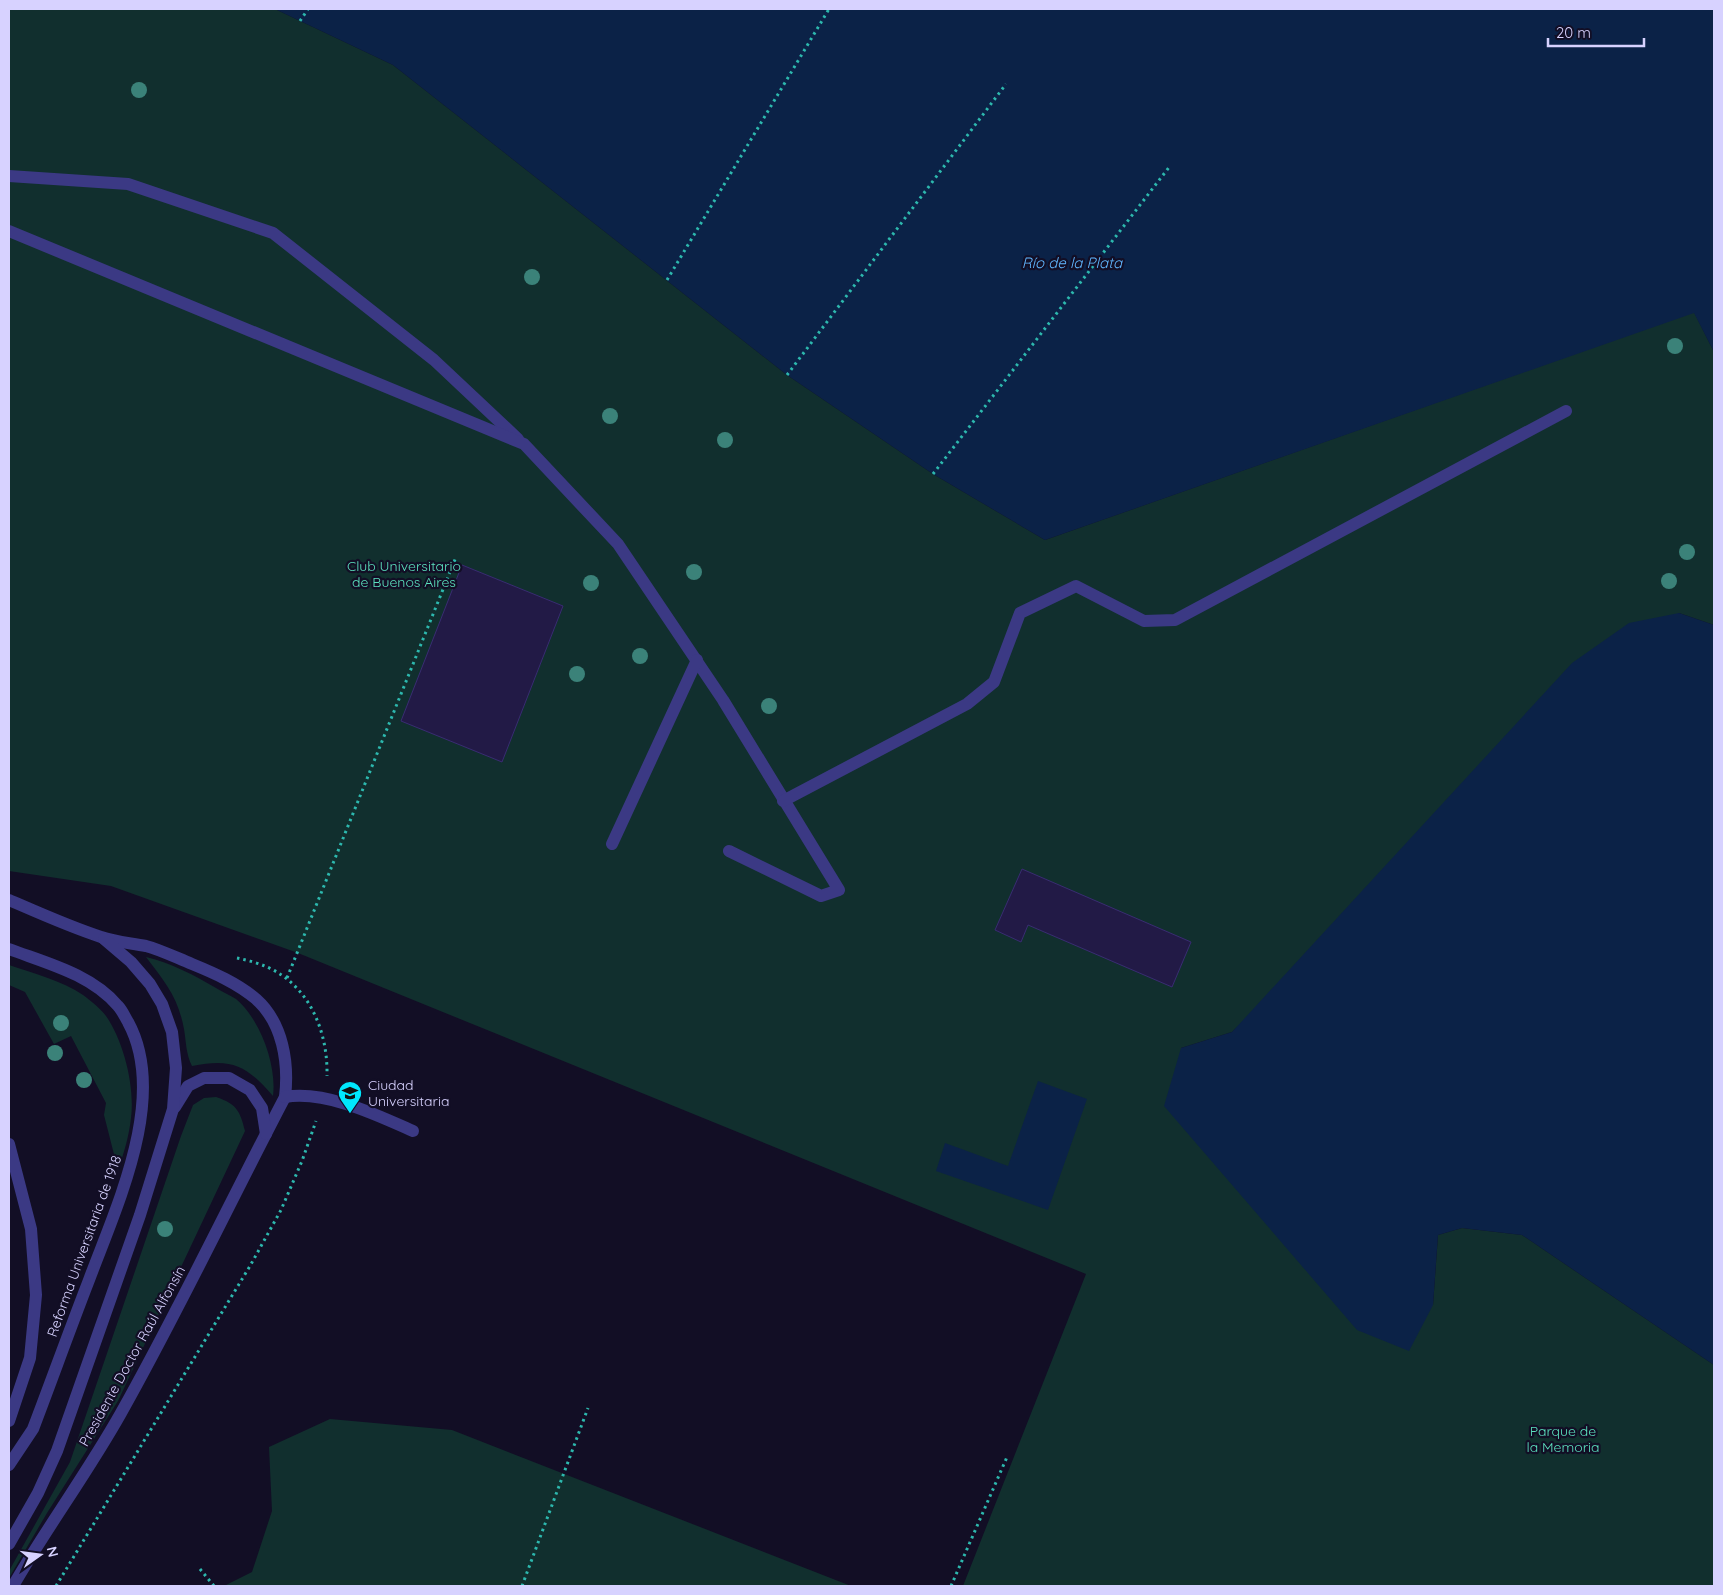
<svg xmlns="http://www.w3.org/2000/svg" width="1723" height="1595" font-family="Quicksand,sans-serif">
  <style>
    .green { fill: #112f2e }
    .water { fill: #0b2247 }
    .building { fill: #221a46; stroke: #392c72 }
    .lines { fill: none; stroke-linecap: round; stroke-linejoin: round }
    .path { stroke: #2db8ae; stroke-width: 3; stroke-dasharray: 2.5 4; stroke-linecap: butt }
    .lane { stroke: #3b3984; stroke-width: 12 }
    .tree { fill: #3b8279 }
    .labels { text-anchor: middle; dominant-baseline: central; stroke-width: 4.5; stroke-linejoin: round; paint-order: stroke }
    .park-label { font-size: 14px; fill: #5ce1be; stroke: #120e25 }
    .poi-label { font-size: 14px; fill: #d7d2ff; stroke: #120e25; text-anchor: start }
    .street-label { font-size: 14px; fill: #d7d2ff; stroke: #120e25 }
    .water-label { font-size: 15px; font-style: italic; fill: #60b7ff; stroke: #120e25 }
  </style>
  <rect width="100%" height="100%" fill="#120e25"/>
  <!-- green -->
  <g class="green">
    <polygon points="9,9 275,9 393,65 787,375 933,474 1045,540 1694,312 1714,352 1714,625 1679,613 1232,1032 1181,1048 1433,1305 1438,1235 1462,1228 1522,1235 1714,1365 1714,1586 963,1586 1086,1274 298,953 111,886 9,871"/>
    <path d="M146 957C171 963 194 975 216 988 222 992 230 995 236 999 260 1019 277 1065 273 1096 246 1065 232 1058 192 1066 186 1055 186 1041 184 1029 178 997 165 982 146 957Z"/>
    <path d="M9 965C32 973 63 981 83 995 91 1001 100 1008 106 1016 124 1042 135 1087 131 1118 129 1136 124 1153 118 1170L104 1115 106 1103 71 1036 54 1044 25 992 9 985Z"/>
    <path d="M216 1097C237 1104 240 1111 245 1131L118 1401 47 1513 9 1578V1571L70 1462 181 1136 193 1105 204 1098Z"/>
    <polygon points="330,1419 452,1430 851,1586 224,1586 252,1572 272,1511 269,1447"/>
  </g>
  <!-- water -->
  <g class="water">
    <polygon points="275,9 1714,9 1714,352 1694,313 1045,540 933,474 787,375 393,65"/>
    <polygon points="1679,613 1714,625 1714,1365 1522,1235 1462,1228 1438,1235 1433,1305 1409,1351 1357,1330 1164,1106 1181,1048 1232,1032 1572,663 1629,623"/>
    <polygon points="1038,1081 1087,1099 1048,1210 936,1171 945,1143 1008,1166"/>
  </g>
  <!-- building -->
  <g class="building">
    <polygon points="462,565 563,606 502,762 401,721"/>
    <polygon points="1022,869 1191,942 1172,987 1028,925 1021,942 995,930"/>
  </g>
  <g class="lines">
    <!-- path -->
    <g class="path">
      <polyline points="300,21 308,9"/>
      <polyline points="667,280 829,9"/>
      <polyline points="787,375 1006,84"/>
      <polyline points="933,474 1170,166"/>
      <path d="M237 958C247 960 258 963 267 967 310 986 328 1032 327 1076"/>
      <polyline points="287,978 456,557"/>
      <polyline points="200,1569 214,1586"/>
      <polyline points="56,1586 250,1266 281,1210 302,1161 316,1121"/>
      <polyline points="522,1586 588,1408"/>
      <polyline points="951,1586 1007,1457"/>
    </g>
    <!-- lane -->
    <g class="lane">
      <polyline points="9,176 128,184 273,233 434,360 518,439"/>
      <polyline points="9,231 524,444 618,544 723,700 839,890 821,896 729,851"/>
      <polyline points="783,801 967,704 994,682 1020,613 1076,586 1144,621 1175,620 1566,411"/>
      <polyline points="612,844 697,660"/>
      <path d="M9 900C39 913 70 927 101 937 115 942 131 943 146 946 161 950 177 958 192 964 214 973 237 983 256 999 283 1023 289 1063 285 1097 230 1202 179 1310 121 1413 88 1472 47 1527 13 1586"/>
      <path d="M9 949C46 963 91 974 118 1006 122 1010 125 1017 128 1022 169 1097 116 1207 89 1280 70 1329 52 1379 33 1429L9 1465"/>
      <path d="M285 1097C325 1090 377 1115 413 1131"/>
      <polyline points="175,1107 188,1086 204,1078 229,1078 250,1090 262,1108 266,1134"/>
      <polyline points="9,1144 31,1229 36,1295 30,1358 9,1421"/>
      <polyline points="9,1544 38,1493 57,1451 140,1215 173,1109 176,1068 172,1032 162,1004 150,984 131,962 104,939"/>
    </g>
  </g>
  <!-- trees -->
  <g class="tree">
    <circle cx="139" cy="90" r="8"/>
    <circle cx="532" cy="277" r="8"/>
    <circle cx="1675" cy="346" r="8"/>
    <circle cx="610" cy="416" r="8"/>
    <circle cx="725" cy="440" r="8"/>
    <circle cx="1687" cy="552" r="8"/>
    <circle cx="694" cy="572" r="8"/>
    <circle cx="1669" cy="581" r="8"/>
    <circle cx="591" cy="583" r="8"/>
    <circle cx="640" cy="656" r="8"/>
    <circle cx="577" cy="674" r="8"/>
    <circle cx="769" cy="706" r="8"/>
    <circle cx="61" cy="1023" r="8"/>
    <circle cx="55" cy="1053" r="8"/>
    <circle cx="84" cy="1080" r="8"/>
    <circle cx="165" cy="1229" r="8"/>
  </g>
  <!-- icons -->
  <defs>
    <g id="university-pin" transform="scale(1.25)"><path d="M0 17L-7.5 6A9.5 9.5 0 1 1 7.5 6Z" fill="#00e7fd" stroke="#120e25"/><path d="M0-5L7-2L0 1L-7-2ZM-4 1L0 2.5L4 1V4Q0 6-4 4Z" fill="#111"/></g>
  </defs>
  <g fill-rule="evenodd">
    <use href="#university-pin" x="350" y="1093"/>
  </g>
  <g class="labels">
    <!-- park labels -->
    <g class="park-label">
      <text x="404" y="566">Club Universitario<tspan x="404" dy="16">de Buenos Aires</tspan></text>
      <text x="1563" y="1431">Parque de<tspan x="1563" dy="16">la Memoria</tspan></text>
    </g>
    <!-- poi labels -->
    <g class="poi-label">
      <text x="368" y="1085">Ciudad<tspan x="368" dy="16">Universitaria</tspan></text>
    </g>
    <!-- street labels -->
    <g class="street-label">
      <text transform="translate(84 1246) rotate(-70)">Reforma Universitaria de 1918</text>
      <text transform="translate(132 1356) rotate(-61)">Presidente Doctor Raúl Alfonsín</text>
    </g>
    <!-- water labels -->
    <g class="water-label">
      <text x="1072" y="262">Río de la Plata</text>
    </g>
  </g>
  <!-- border -->
  <rect width="1723" height="1595" fill="none" stroke="#d7d2ff" stroke-width="20"/>
  <!-- north arrow -->
  <g transform="translate(40 1555) rotate(76)" stroke="#120e25" stroke-width="4" paint-order="stroke">
  <path d="M0-4L9 19L0 12L-9 19Z" fill="#d7d2ff"/>
  <text y="-8" font-size="14" font-weight="bold" text-anchor="middle" fill="#d7d2ff">N</text>
  </g>
  <!-- scale -->
  <path d="M1548 38v8h96v-8" fill="none" stroke="#d7d2ff" stroke-width="2.5"/>
  <text x="1556" y="38" font-size="15" fill="#d7d2ff" stroke="#120e25" stroke-width="4" paint-order="stroke">20 m</text>
</svg>
